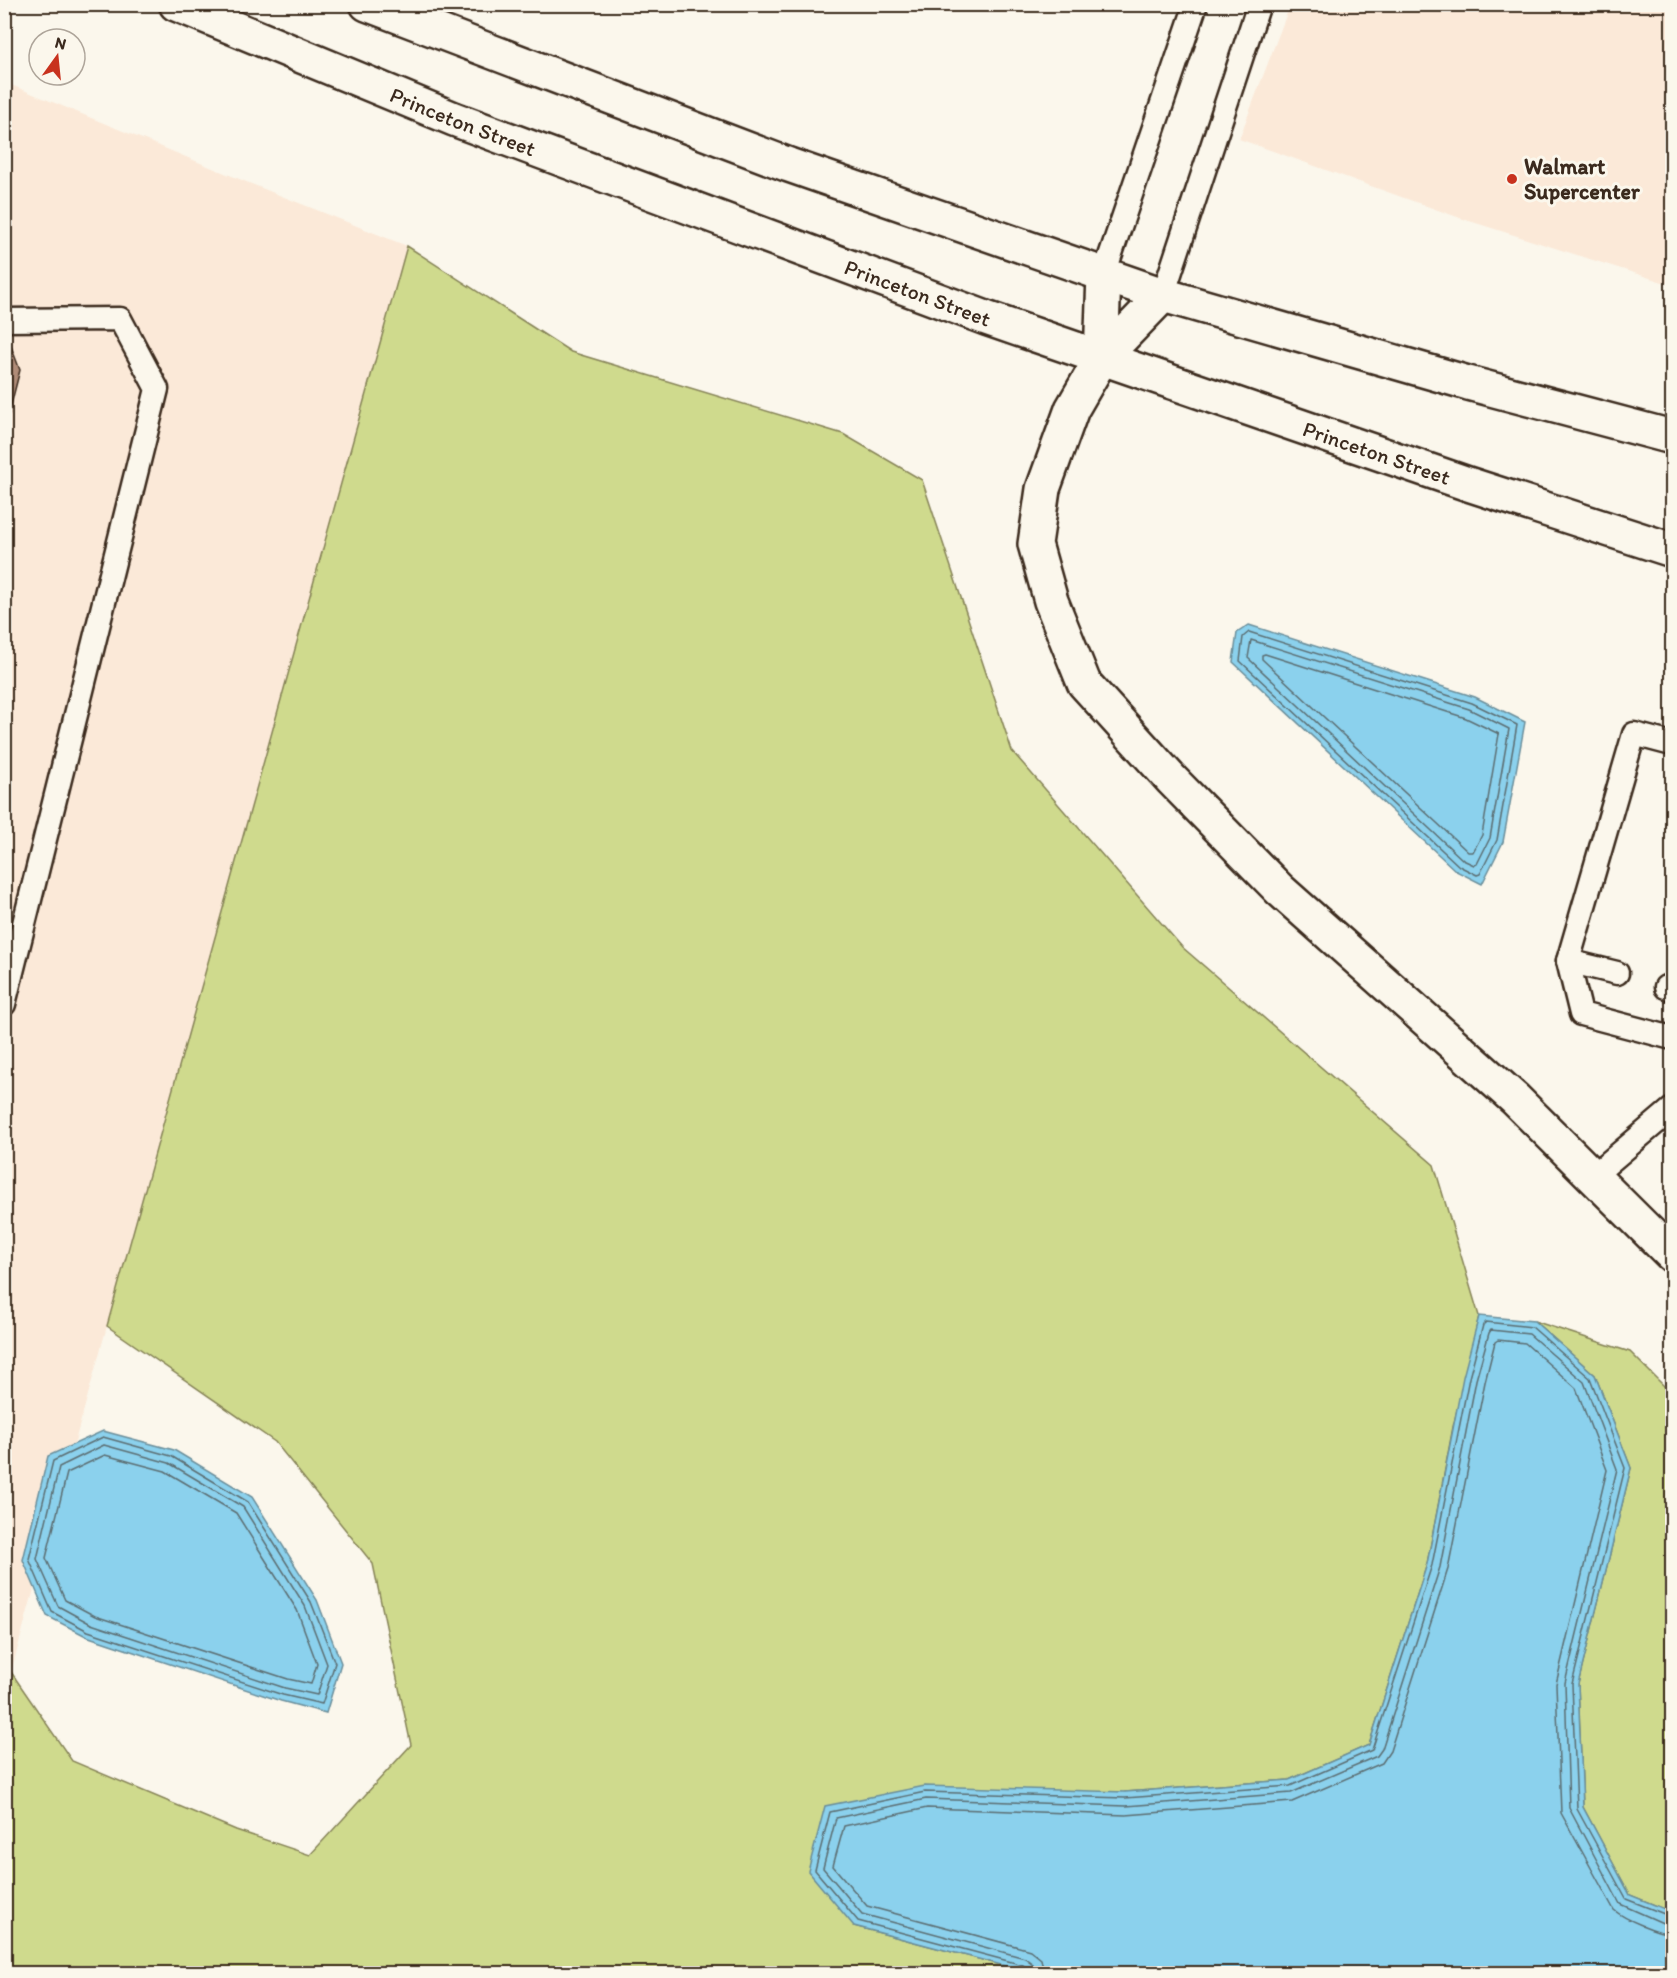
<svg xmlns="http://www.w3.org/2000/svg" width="1677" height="1978" font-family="Itim,sans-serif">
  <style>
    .built { fill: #fbe9d8 }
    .green { fill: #cfda8d; stroke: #858256; stroke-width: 1.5 }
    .water { fill: #8bd1ed; stroke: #6b8e9a; stroke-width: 1.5 }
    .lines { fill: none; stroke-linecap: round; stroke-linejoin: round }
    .shore { stroke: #5b6d71; stroke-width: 1.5 }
    .service-casing { stroke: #3b2a1e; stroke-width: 27 }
    .minor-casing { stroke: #3b2a1e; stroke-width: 38 }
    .secondary-casing { stroke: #3b2a1e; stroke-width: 38 }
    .service { stroke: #fbf7ec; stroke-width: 22 }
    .minor { stroke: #fbf7ec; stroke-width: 33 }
    .secondary { stroke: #fbf7ec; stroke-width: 33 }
    .shaded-wall { fill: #b08c78; stroke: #3b2a1e; stroke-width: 1.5 }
    .building { fill: #fbc8ab; stroke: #3b2a1e; stroke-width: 1.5 }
    .poi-dot { fill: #c8321e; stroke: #fbf7ec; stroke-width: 2 }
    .labels { text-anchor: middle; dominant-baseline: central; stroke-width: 6; stroke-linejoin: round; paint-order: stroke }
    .street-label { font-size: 22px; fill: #3b2a1e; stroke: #fbf7ec }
    .poi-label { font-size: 22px; font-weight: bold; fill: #3b2a1e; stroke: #fbf7ec; text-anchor: start }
  </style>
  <rect width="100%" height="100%" fill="#fbf7ec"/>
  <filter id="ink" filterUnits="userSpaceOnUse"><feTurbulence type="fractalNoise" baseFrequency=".0167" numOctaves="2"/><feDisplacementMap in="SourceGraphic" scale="12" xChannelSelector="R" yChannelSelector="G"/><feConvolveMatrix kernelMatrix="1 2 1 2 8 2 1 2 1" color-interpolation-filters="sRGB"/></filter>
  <g filter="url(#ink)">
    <!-- built -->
    <g class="built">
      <polygon points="1290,5 1672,5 1672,285 1463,219 1239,139"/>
      <polygon points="4,82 249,183 407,246 11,1672 4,1671"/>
    </g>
    <!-- green -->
    <g class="green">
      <polygon points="407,246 571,352 843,434 922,480 1012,751 1182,947 1434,1165 1479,1316 1453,1427 1427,1564 1369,1745 1289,1780 1125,1792 854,1926 1032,1973 5,1974 5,1671 11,1672 72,1761 236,1830 310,1855 411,1745 373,1564 275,1442 107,1326"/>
      <polygon points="1534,1321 1630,1352 1672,1394 1672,1912 1630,1895 1583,1807 1578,1684 1631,1468 1595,1375"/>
    </g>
    <!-- water -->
    <g class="water">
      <polygon points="1249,625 1475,697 1525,722 1503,842 1482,884 1456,871 1233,662 1237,633"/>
      <polygon points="1479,1316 1534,1321 1595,1375 1631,1468 1578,1684 1583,1807 1630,1895 1672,1912 1672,1973 1032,1973 854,1926 808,1871 825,1806 925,1786 1125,1792 1289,1780 1369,1745 1427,1564 1463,1377"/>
      <polygon points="103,1431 174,1450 252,1497 317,1600 341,1663 326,1713 281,1701 86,1636 47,1616 23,1560 48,1456"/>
    </g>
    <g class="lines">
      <!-- shore -->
      <g class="shore">
        <polygon points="1249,632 1472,703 1517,725 1497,840 1480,874 1477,875 1459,866 1240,661 1243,637"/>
        <polygon points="1251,640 1469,709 1509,729 1490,838 1477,864 1474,865 1463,860 1248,658"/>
        <polygon points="1265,654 1466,718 1499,734 1482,835 1473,852 1468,852 1262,659 1262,655"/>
        <polygon points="103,1437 171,1456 248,1502 311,1602 335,1663 322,1704 283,1695 88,1631 52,1612 29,1559 53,1461"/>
        <polygon points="104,1445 169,1463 243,1507 305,1606 327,1664 317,1695 285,1688 91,1624 58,1606 37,1559 59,1467"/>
        <polygon points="105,1455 165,1471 236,1513 297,1610 317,1664 311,1684 288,1679 95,1616 65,1600 46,1558 67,1473"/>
        <polyline points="1028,1974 1027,1968 1023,1965 858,1921 815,1870 830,1812 925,1792 1125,1798 1290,1786 1372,1750 1432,1565 1469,1378 1483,1325 1486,1322 1532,1327 1590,1378 1625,1468 1572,1684 1577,1809 1626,1899 1672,1917"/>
        <polyline points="1035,1974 1033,1964 1025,1958 862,1914 823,1868 836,1818 926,1799 1126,1806 1291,1793 1377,1756 1382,1749 1440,1567 1476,1380 1489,1333 1491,1330 1529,1334 1584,1382 1617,1469 1565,1683 1569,1808 1620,1904 1665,1924 1672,1925"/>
        <path d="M1044 1974 1041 1959 1030 1950 867 1906 833 1866 844 1826 927 1808 1126 1815 1292 1802 1382 1763 1390 1751 1448 1569 1485 1382 1495 1342 1498 1340 1525 1343 1576 1388 1607 1470 1556 1684 1561 1813 1614 1910C1624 1919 1658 1933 1672 1934"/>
      </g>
      <!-- service casing -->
      <g class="service-casing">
        <g id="service">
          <polyline points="1104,274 1196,4"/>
          <polyline points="1163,295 1259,4"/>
          <polyline points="4,320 120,319 157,389 4,1004"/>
          <polyline points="1672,744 1634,734 1568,961 1581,1014 1672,1038"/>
          <polyline points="1568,961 1617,973"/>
          <polyline points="1666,987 1672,989"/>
          <polyline points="1593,1176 1672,1109"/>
        </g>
      </g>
      <!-- minor casing -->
      <g class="minor-casing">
        <polyline id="minor" points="1101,359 1072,409 1043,489 1035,544 1051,601 1084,683 1172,780 1280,890 1515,1099 1672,1255"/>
      </g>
      <!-- secondary casing -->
      <g class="secondary-casing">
        <g id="secondary">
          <path id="s1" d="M176 4 454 119 986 318 1468 484 1672 550"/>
          <polyline points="367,4 789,165 1163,295 1468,383 1672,437"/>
          <polyline points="1101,359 1163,295"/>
          <polyline points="1101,359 1104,274"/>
        </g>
      </g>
      <!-- service -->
      <use href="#service" class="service"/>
      <!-- minor -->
      <use href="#minor" class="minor"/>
      <!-- secondary -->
      <use href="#secondary" class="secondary"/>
    </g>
    <!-- shaded-wall -->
    <polygon class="shaded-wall" points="9,341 20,370 4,432 4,361"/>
    <!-- building -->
    <polygon class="building" points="4,340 9,341 4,361"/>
  </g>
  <!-- markers -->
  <circle class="poi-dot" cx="1512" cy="179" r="6"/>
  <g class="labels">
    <!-- street labels -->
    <g class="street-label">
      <text stroke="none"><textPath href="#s1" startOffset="310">Princeton Street</textPath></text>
      <text stroke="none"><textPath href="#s1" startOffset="796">Princeton Street</textPath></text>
      <text stroke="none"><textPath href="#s1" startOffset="1282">Princeton Street</textPath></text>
    </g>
    <!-- poi labels -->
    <g class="poi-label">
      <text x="1524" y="166">Walmart<tspan x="1524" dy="25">Supercenter</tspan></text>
    </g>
  </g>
  <!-- margin -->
  <rect width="1677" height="1978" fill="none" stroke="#fbf7ec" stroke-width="24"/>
  <rect x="12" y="12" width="1653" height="1954" fill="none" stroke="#3b2a1e" stroke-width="2" filter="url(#ink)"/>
  <!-- north arrow -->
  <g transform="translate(57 57) rotate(15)"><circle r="28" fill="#fbf7ec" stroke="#aea59a" stroke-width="1.5"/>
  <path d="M0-4.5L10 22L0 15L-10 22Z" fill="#c8321e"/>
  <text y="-9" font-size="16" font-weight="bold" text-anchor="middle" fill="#3b2a1e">N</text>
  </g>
</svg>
